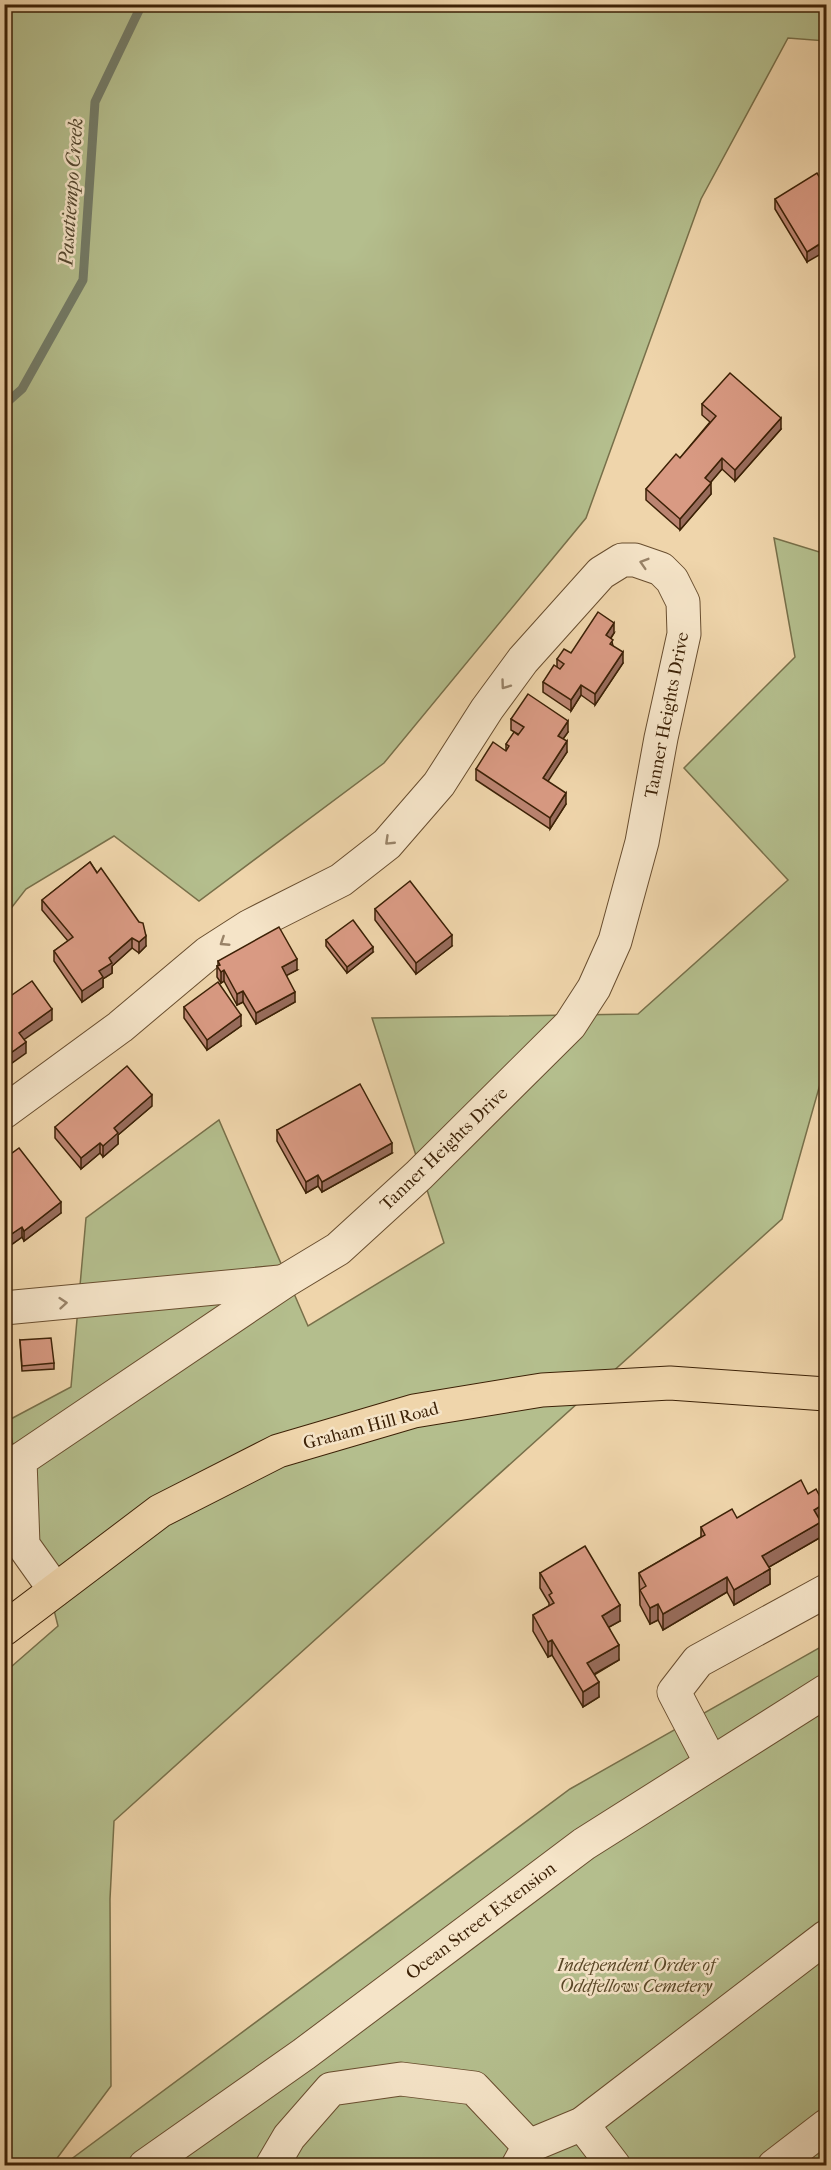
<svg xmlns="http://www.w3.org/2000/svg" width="831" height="2170" font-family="'IM FELL French Canon',serif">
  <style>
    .green { fill: #b4be8d; stroke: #78704a; stroke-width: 1.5 }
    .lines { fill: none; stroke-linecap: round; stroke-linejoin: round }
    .stream { stroke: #747c68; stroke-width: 9 }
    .minor-casing { stroke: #694e2f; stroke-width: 35 }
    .major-casing { stroke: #3c2106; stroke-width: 35 }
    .minor { stroke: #f5e4c8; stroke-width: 33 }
    .major { stroke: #efd5ab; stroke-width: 33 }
    .wall { fill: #bb8471; stroke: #3c2106; stroke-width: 1.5 }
    .shaded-wall { fill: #986c5c; stroke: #3c2106; stroke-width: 1.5 }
    .building { fill: #d99a83; stroke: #3c2106; stroke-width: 1.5 }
    .oneway { stroke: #988267 }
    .labels { text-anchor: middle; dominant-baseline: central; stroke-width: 5; stroke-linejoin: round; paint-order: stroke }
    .street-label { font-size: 18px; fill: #3c2106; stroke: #f5e4c8 }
    .park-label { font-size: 18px; font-style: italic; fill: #5a4828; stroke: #f5e4c8 }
    .water-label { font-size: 20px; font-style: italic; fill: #54472f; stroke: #f5e4c8 }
  </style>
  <rect width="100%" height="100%" fill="#efd5ab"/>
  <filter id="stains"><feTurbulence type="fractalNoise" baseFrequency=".00333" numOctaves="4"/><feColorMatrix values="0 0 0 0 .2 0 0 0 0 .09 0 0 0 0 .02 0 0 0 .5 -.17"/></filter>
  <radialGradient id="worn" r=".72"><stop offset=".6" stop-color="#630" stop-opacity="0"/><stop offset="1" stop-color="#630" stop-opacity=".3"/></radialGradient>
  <!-- green -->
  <g class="green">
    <polygon points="5,4 826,5 826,41 788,38 701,199 586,518 384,763 199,901 114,836 26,889 5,916"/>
    <polygon points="774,538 826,554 826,1063 782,1219 114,1821 110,1899 111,2086 52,2165 5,2165 4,1673 58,1626 7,1421 71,1387 86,1218 219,1120 308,1326 444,1243 372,1018 638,1014 788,880 684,768 795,657"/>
    <polygon points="826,1644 826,2165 62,2166 570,1789"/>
  </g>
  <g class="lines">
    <!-- stream -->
    <polyline class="stream" points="4,405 22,389 83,280 95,102 142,4"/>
    <!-- minor casing -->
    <g class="minor-casing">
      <g id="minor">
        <polyline points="4,1112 120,1027 208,953 250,926 341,880 387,844 439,784 487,709 523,660 601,573 622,560 635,560 661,569 672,580 683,602 684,634 661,738 642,842 615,941 594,988 570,1025 419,1175 338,1249 285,1281 20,1460 23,1545 55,1590"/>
        <polyline points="4,1308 280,1282"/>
        <polyline points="711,1763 674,1692 698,1661 826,1591"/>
        <polyline points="582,2124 614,2166"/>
        <polyline points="145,2166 304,2054 584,1844 826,1691"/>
        <polyline points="272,2166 289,2137 331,2089 401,2079 474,2088 529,2146"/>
        <polyline points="518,2166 529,2146 582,2124 826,1937"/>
        <polyline points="774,2166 826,2126"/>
      </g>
    </g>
    <!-- major casing -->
    <g class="major-casing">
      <polyline id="major" points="4,1629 160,1511 278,1451 414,1411 542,1390 670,1383 826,1394"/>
    </g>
    <!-- minor -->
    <use href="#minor" class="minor"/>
    <!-- major -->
    <use href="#major" class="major"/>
  </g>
  <!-- wall -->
  <g class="wall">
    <polygon points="826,189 807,262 775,209 775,199"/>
    <polygon points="702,404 781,429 735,481 722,469 710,483 711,494 680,530 646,500 646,489 680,458 710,422 702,415"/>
    <polygon points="614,633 611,638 613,646 623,663 595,705 581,695 571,711 543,692 543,682 557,667 557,659"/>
    <polygon points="511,719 568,732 563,739 567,752 547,781 566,804 550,829 476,780 476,769 506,751 506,744 518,734 511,730"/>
    <polygon points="90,862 146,946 139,953 132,948 112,966 112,973 103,979 103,987 82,1002 54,961 54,951 68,941 42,910 42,900"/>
    <polygon points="375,909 452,946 416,974 375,920"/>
    <polygon points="326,940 373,952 347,973 326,946"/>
    <polygon points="218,961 297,970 286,975 295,1002 256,1024 243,1002 237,1005 224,981 221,983 217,977 217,966 218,966"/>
    <polygon points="184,1007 241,1026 207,1050 184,1018"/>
    <polygon points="152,1106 118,1135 118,1144 103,1157 100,1153 81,1169 55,1138 55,1127"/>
    <polygon points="277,1130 392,1153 322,1192 318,1186 306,1193 277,1141"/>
    <polygon points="4,1159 61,1213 24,1241 22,1237 4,1250"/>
    <polygon points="20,1340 54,1363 54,1369 22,1371"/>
    <polygon points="824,1519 820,1521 821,1537 769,1567 770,1584 734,1605 727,1592 663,1630 658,1620 650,1624 640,1605 639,1573 701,1537 701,1527"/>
    <polygon points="540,1573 620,1621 609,1627 619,1660 594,1675 599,1697 583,1707 552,1655 548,1657 533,1631 533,1615 549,1606 549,1603 540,1588"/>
  </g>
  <!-- shaded-wall -->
  <g class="shaded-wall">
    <polygon points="826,240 826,251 807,262 807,252"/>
    <polygon points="781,418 781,429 735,481 735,470"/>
    <polygon points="722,458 722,469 705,489 705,478"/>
    <polygon points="711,483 711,494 680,530 680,519"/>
    <polygon points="614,623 614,633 606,645 606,635"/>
    <polygon points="623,652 623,663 595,705 595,694"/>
    <polygon points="581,685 581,695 571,711 571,700"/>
    <polygon points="568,721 568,732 558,746 558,736"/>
    <polygon points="567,741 567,752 543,789 543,778"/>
    <polygon points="566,793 566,804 550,829 550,818"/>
    <polygon points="452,935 452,946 416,974 416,963"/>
    <polygon points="146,936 146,946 139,953 139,942"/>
    <polygon points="132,938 132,948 112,966 112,973 103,979 103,987 82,1002 82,991 109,958"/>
    <polygon points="373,947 373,952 347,973 347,967"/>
    <polygon points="297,959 297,970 282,978 282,967"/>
    <polygon points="224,970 224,981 221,983 221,972"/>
    <polygon points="243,991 243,1002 237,1005 237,994"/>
    <polygon points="295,992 295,1002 256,1024 256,1013"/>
    <polygon points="52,1009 52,1020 19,1043 19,1033"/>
    <polygon points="241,1015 241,1026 207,1050 207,1040"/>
    <polygon points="26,1042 26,1053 5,1068 5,1057"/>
    <polygon points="152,1095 152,1106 118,1135 118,1144 103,1157 103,1146 114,1128"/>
    <polygon points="100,1143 100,1153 81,1169 81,1158"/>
    <polygon points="392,1143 392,1153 322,1192 322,1182"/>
    <polygon points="318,1175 318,1186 306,1193 306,1182"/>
    <polygon points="61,1202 61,1213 24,1241 24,1231"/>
    <polygon points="22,1227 22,1237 4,1250 4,1239"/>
    <polygon points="824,1504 824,1519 814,1525 814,1510"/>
    <polygon points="821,1522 821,1537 762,1571 762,1556"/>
    <polygon points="770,1569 770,1584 734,1605 734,1590"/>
    <polygon points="727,1577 727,1592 663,1630 663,1614"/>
    <polygon points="658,1604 658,1620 650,1624 650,1608"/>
    <polygon points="620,1605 620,1621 602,1631 602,1616"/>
    <polygon points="552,1640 552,1655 548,1657 548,1642"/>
    <polygon points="619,1645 619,1660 587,1678 587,1663"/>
    <polygon points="599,1682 599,1697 583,1707 583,1692"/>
  </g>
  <!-- building -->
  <g class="building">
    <polygon points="817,173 826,189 826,240 807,252 775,199"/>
    <polygon points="730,373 781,418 735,470 722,458 705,478 711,483 680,519 646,489 676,454 680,458 716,416 702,404"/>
    <polygon points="598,612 614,623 606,635 613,640 610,644 623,652 595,694 581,685 571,700 543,682 554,665 560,669 564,664 557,659 564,649 571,653"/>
    <polygon points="528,694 568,721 558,736 567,741 543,778 566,793 550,818 476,769 493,742 506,751 509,746 506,744 514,732 518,735 524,727 511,719"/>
    <polygon points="90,862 97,873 101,868 139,922 143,923 146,936 139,942 132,938 109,958 112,963 99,971 103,977 82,991 54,951 73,937 42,900"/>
    <polygon points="410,881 452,935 416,963 375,909"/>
    <polygon points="353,920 373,947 347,967 326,940"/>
    <polygon points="279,927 297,959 282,967 295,992 256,1013 243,991 237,994 224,970 221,972 217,966 220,965 218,961"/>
    <polygon points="32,981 52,1009 19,1033 26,1042 5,1057 4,991 9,997"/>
    <polygon points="218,982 241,1015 207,1040 184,1007"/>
    <polygon points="127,1066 152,1095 114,1128 118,1133 103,1146 100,1143 81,1158 55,1127"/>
    <polygon points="360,1084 392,1143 322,1182 318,1175 306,1182 277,1130"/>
    <polygon points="19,1148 61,1202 24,1231 22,1227 4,1239 4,1159"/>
    <polygon points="51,1338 54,1363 22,1366 20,1340"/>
    <polygon points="801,1480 808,1494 816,1489 824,1504 814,1510 821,1522 762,1556 770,1569 734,1590 727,1577 663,1614 658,1604 650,1608 640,1590 646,1586 639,1573 705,1535 701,1527 732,1509 737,1518"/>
    <polygon points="585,1546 620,1605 602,1616 619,1645 587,1663 599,1682 583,1692 552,1640 548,1642 533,1615 554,1603 549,1595 552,1593 540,1573"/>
  </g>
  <!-- one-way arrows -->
  <defs><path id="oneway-chevron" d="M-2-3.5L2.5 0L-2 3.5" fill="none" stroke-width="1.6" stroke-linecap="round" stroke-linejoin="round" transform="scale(1.5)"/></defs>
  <g class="oneway">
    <use href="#oneway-chevron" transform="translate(644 563) rotate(-163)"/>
    <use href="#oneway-chevron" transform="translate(505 685) rotate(126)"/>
    <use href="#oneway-chevron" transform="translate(389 841) rotate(136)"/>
    <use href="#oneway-chevron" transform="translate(224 942) rotate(147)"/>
    <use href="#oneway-chevron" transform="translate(63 1303) rotate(-5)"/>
  </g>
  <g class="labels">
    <!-- street labels -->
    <g class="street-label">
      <text transform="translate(667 715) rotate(-79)">Tanner Heights Drive</text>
      <text transform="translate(444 1149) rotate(-44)">Tanner Heights Drive</text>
      <text transform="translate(371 1426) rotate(-15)">Graham Hill Road</text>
      <text transform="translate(481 1921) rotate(-37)">Ocean Street Extension</text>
    </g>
    <!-- park labels -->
    <g class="park-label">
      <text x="636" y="1965">Independent Order of<tspan x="636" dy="21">Oddfellows Cemetery</tspan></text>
    </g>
    <!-- water labels -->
    <g class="water-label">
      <text transform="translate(71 192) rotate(-86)">Pasatiempo Creek</text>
    </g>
  </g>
  <!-- margin -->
  <rect width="831" height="2170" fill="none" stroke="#efd5ab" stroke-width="24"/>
  <rect x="6" y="6" width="819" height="2158" fill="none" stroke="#3c2106" stroke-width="3"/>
  <rect x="12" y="12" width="807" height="2146" fill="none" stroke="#3c2106" stroke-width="1.5"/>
  <rect width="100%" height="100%" filter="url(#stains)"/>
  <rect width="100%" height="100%" fill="url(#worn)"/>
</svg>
